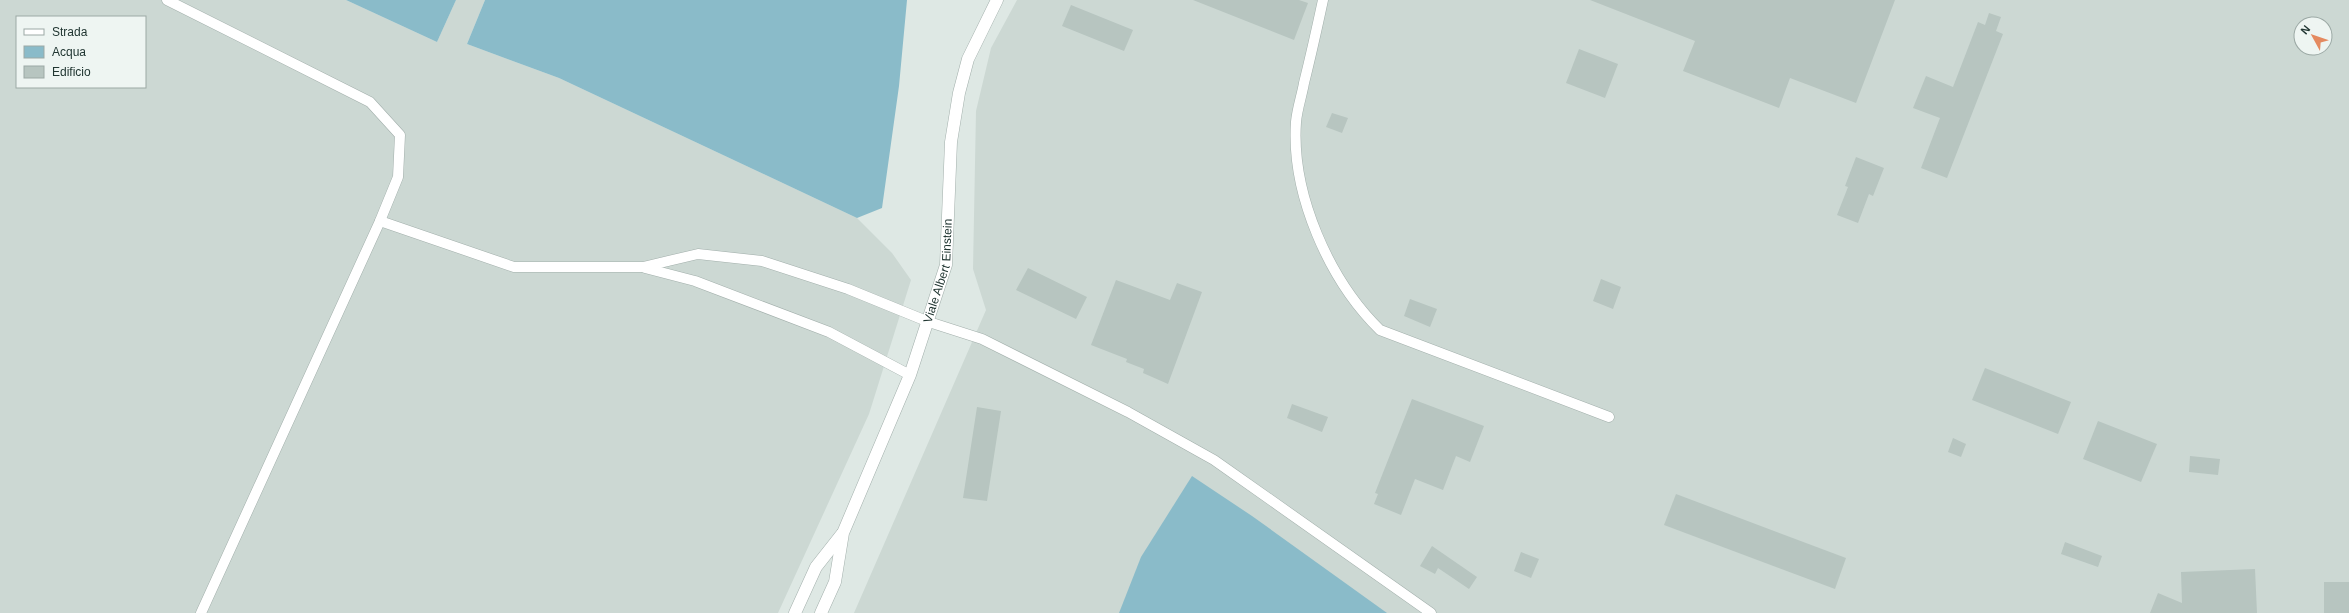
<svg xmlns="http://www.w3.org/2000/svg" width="2349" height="613" font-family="Helvetica,sans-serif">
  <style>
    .built { fill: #ccd8d3; fill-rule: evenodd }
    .water { fill: #8abbc9 }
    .building { fill: #b7c5c0 }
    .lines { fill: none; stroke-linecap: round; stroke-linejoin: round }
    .lane-casing { stroke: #a2afab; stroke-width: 11 }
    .street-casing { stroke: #a2afab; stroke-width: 13 }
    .lane { stroke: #fff; stroke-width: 10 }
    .street { stroke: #fff; stroke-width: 12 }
    .labels { text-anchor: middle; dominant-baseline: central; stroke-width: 4; stroke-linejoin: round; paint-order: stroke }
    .street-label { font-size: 12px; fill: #213632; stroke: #eef5f2 }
  </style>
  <rect width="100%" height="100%" fill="#dee8e4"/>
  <!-- built -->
  <g class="built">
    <path d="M0 0H346L437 42 456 0H485L467 44 559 78 857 218 892 253 911 280 869 414 778 613H0ZM17 17H145V87H17Z"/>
    <path d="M1017 0H2349V613H854L986 310 973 269 976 111 991 48ZM2301 24H2325V48H2301Z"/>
  </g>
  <!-- water -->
  <g class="water">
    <polygon points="346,0 456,0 437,42"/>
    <polygon points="485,0 907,0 899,86 882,208 857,218 559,78 467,44"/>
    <polygon points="1192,476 1252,516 1387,613 1119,613 1141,557"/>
  </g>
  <!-- building -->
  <g class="building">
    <polygon points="1193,0 1299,0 1308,3 1294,40"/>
    <polygon points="1590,0 1895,0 1856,103 1790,78 1779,108 1683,71 1695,41"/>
    <polygon points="1071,5 1133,30 1124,51 1062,26"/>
    <polygon points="1989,13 2001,17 1996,31 2003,34 1947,178 1921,168 1940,118 1913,108 1926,76 1953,87 1978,22 1985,25"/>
    <polygon points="1579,49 1618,64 1605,98 1566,83"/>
    <polygon points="1332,113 1348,118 1342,133 1326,127"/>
    <polygon points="1856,157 1884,168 1873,196 1869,194 1858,223 1837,215 1848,187 1845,186"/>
    <polygon points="1028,268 1087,297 1076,319 1016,290"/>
    <polygon points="1601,279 1621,287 1613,309 1593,301"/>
    <polygon points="1116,280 1170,300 1177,283 1202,292 1168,384 1143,373 1144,369 1126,362 1127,359 1091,345"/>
    <polygon points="1410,299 1437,309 1430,327 1404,316"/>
    <polygon points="1985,368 2071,402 2058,434 1972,400"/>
    <polygon points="1412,399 1484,426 1470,462 1456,456 1443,490 1415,479 1401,515 1374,504 1378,494 1375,493"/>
    <polygon points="1292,404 1328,417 1322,432 1287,418"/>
    <polygon points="977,407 1001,411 987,501 963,498"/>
    <polygon points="2098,421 2157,444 2141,482 2083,459"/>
    <polygon points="1953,438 1966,444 1961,457 1948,452"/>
    <polygon points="2190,456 2220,459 2218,475 2189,472"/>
    <polygon points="1676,494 1846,558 1835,589 1664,525"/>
    <polygon points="2065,542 2102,556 2098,567 2061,554"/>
    <polygon points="1432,546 1477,577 1469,589 1438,568 1435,574 1420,566"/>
    <polygon points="1521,552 1539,559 1531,578 1514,571"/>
    <polygon points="2255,569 2257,613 2150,613 2158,593 2182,603 2181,572"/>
    <rect x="2324" y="582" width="25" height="31"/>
  </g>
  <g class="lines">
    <!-- lane casing -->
    <g class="lane-casing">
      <g id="lane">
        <polyline points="167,0 370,102 400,135 398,177 380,221 201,613"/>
        <path d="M1323 0C1317 28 1311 55 1304 83 1302 95 1297 109 1296 122 1291 194 1329 280 1380 330L1609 417"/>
        <polyline points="380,221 514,267 643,267 698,254 762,261 848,289 929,322 982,339 1128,412 1214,460 1431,613"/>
        <polyline points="645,268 695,281 829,332 910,375"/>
      </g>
    </g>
    <!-- street casing -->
    <g class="street-casing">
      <g id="street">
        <polyline points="795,613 816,567 842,534"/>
        <path id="s1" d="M821 613 835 582 843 533 910 375 946 265 951 142 959 93 968 59 997 0"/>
      </g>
    </g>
    <!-- lane -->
    <use href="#lane" class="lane"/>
    <!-- street -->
    <use href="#street" class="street"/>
  </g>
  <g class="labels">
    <!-- street labels -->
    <g class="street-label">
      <text stroke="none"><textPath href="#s1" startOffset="364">Viale Albert Einstein</textPath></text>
    </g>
  </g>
  <!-- legend -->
  <rect x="16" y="16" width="130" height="72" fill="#eef5f2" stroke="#9ca9a5"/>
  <rect x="24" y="29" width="20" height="6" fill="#ffffff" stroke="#9ca9a5"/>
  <text x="52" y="36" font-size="12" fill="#213632">Strada</text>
  <rect x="24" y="46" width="20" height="12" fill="#8abbc9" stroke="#9ca9a5"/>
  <text x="52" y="56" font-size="12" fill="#213632">Acqua</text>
  <rect x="24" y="66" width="20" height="12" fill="#b7c5c0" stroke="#9ca9a5"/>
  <text x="52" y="76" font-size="12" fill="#213632">Edificio</text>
  <!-- north arrow -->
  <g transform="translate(2313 36) rotate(310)"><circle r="19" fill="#eef5f2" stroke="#9ca9a5"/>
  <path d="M0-3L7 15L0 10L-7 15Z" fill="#e48a60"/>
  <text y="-6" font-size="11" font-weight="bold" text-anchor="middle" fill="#213632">N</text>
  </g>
</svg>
